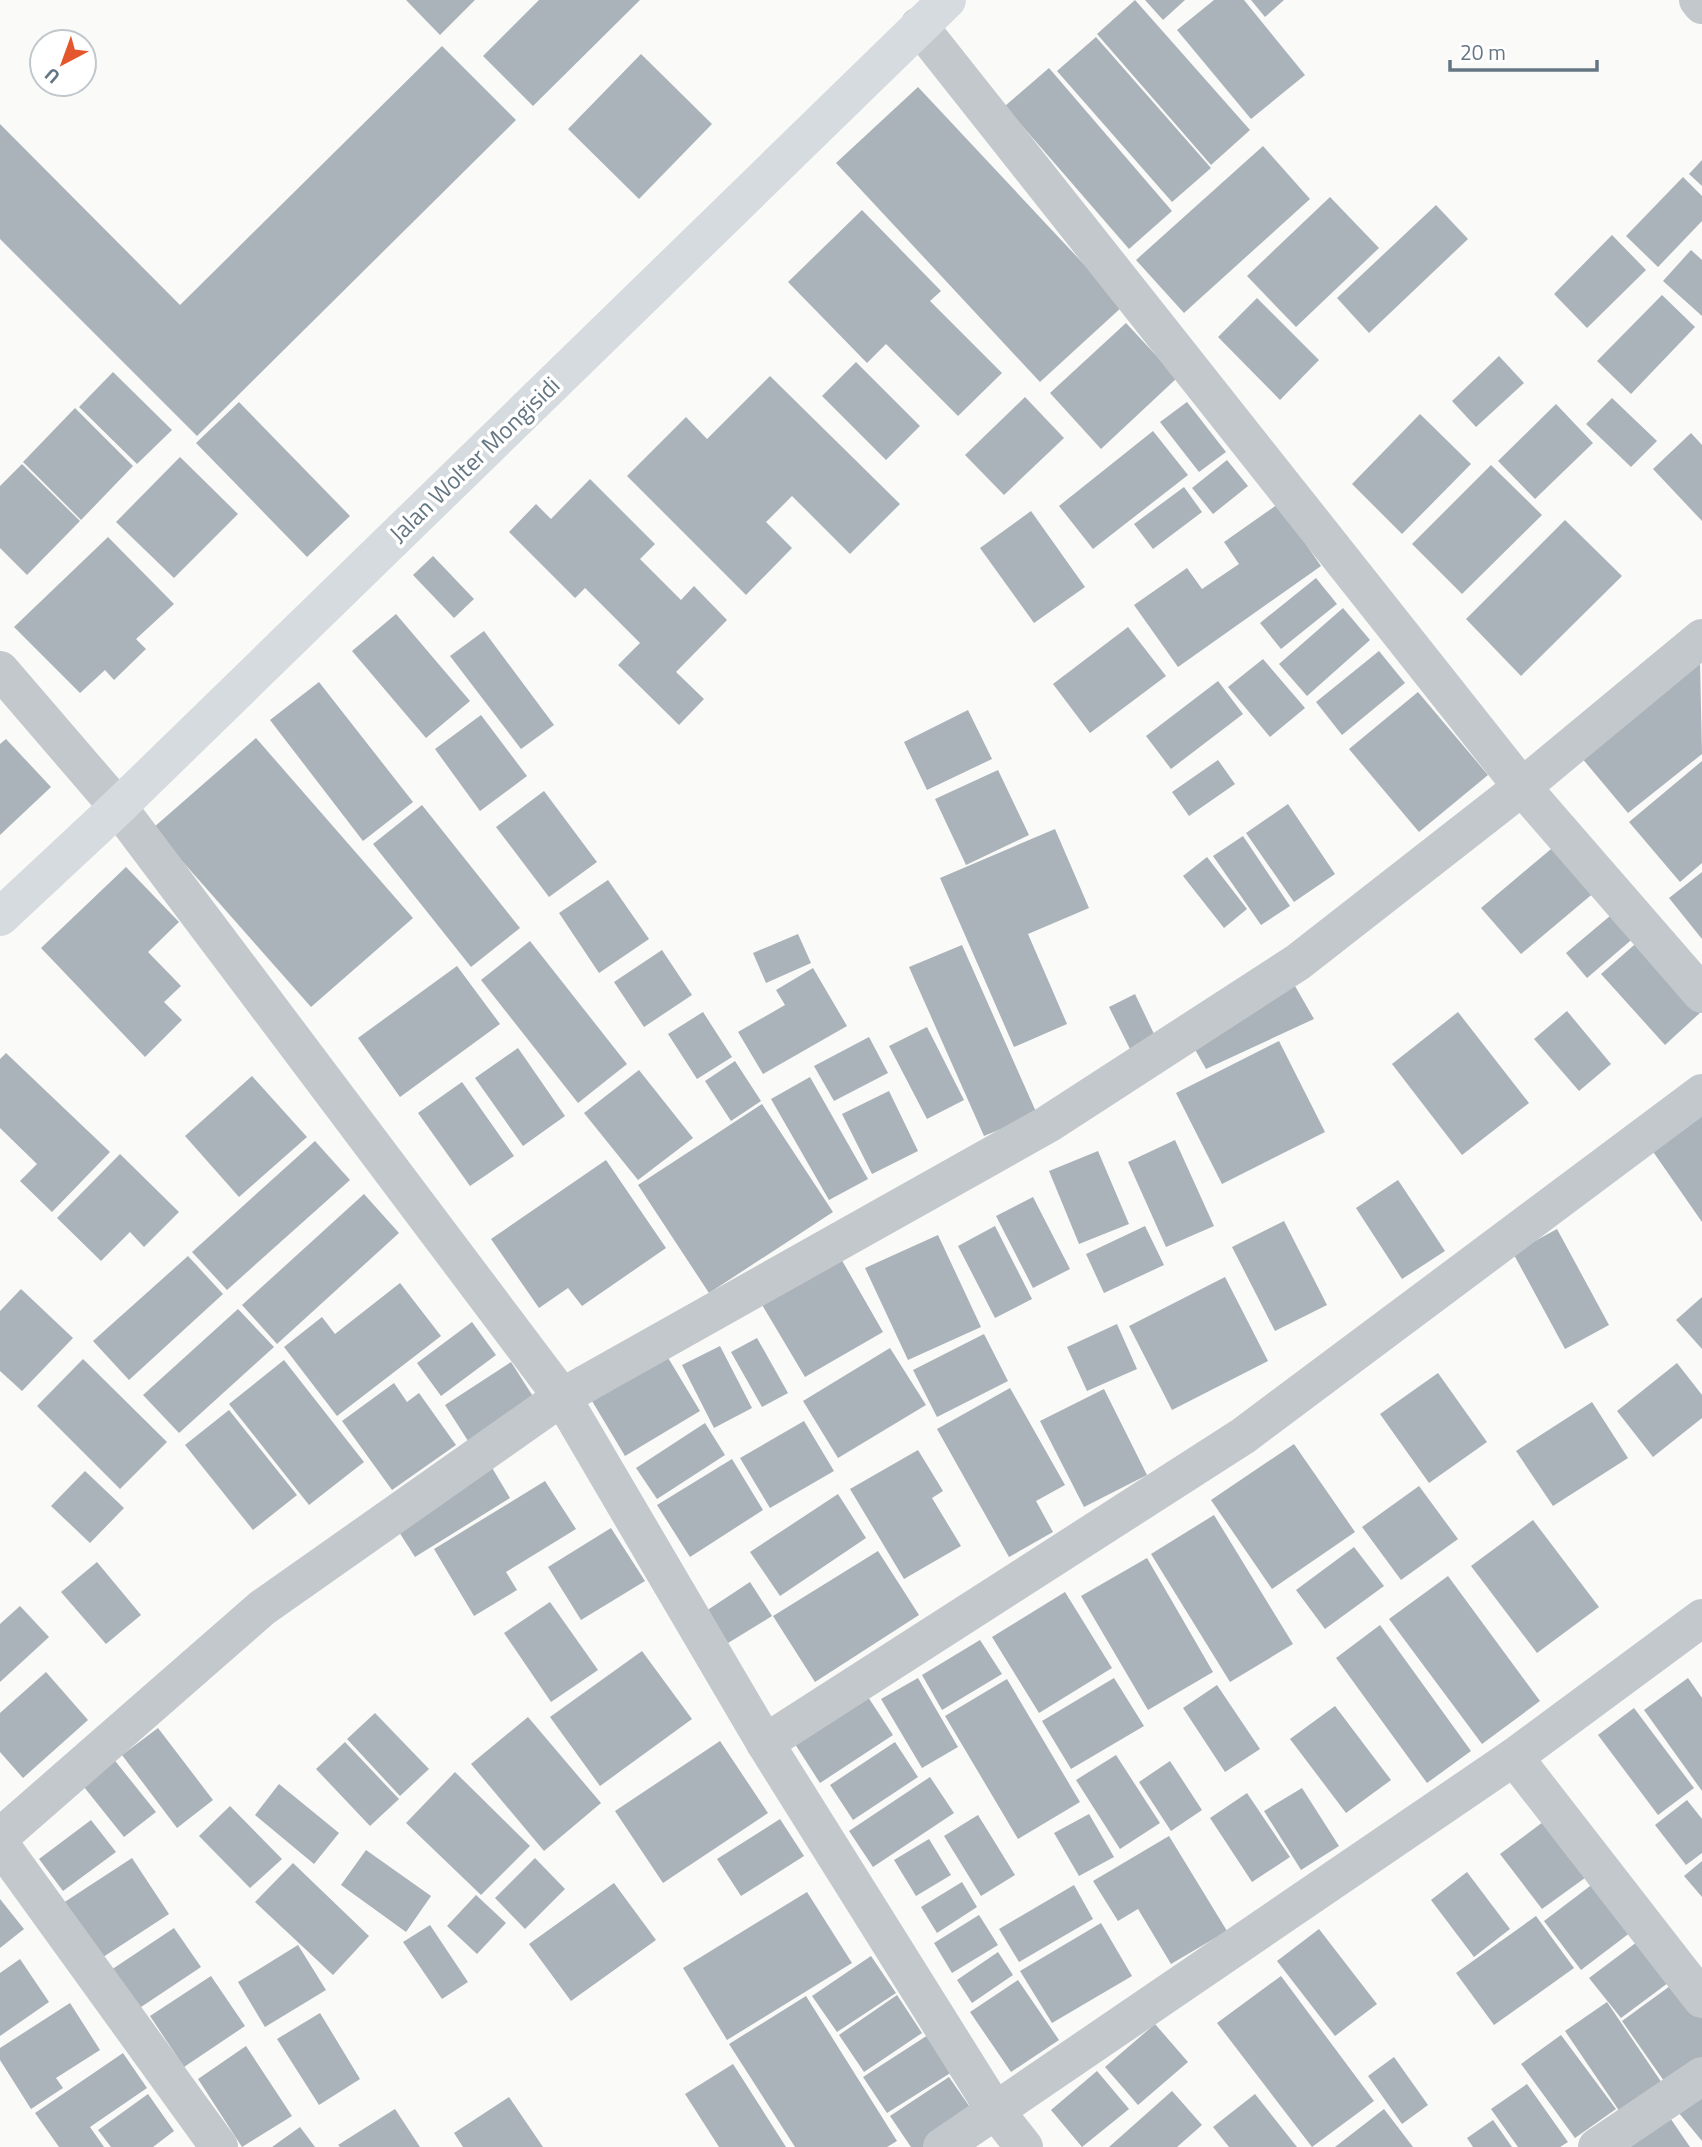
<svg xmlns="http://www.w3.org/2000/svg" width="1702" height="2147" font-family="'Titillium Web',sans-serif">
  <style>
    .building { fill: #aab3b9 }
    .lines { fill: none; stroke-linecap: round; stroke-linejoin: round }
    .street { stroke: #c3c8cc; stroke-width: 38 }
    .secondary { stroke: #d6dbdf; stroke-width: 38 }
    .labels { text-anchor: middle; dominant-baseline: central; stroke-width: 7; stroke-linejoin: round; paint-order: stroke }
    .street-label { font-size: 24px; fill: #657683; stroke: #fff }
  </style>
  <rect width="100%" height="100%" fill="#fafaf8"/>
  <!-- building -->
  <g class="building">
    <polygon points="406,0 475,0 440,35"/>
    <polygon points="539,0 640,0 533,106 483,56"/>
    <polygon points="1135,0 1250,130 1211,165 1097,34"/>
    <polygon points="1145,0 1185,0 1163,20"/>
    <polygon points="1214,0 1244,0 1305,75 1251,119 1177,30"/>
    <polygon points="1251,0 1284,0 1265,17"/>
    <polygon points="1096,37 1211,168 1172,202 1057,71"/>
    <polygon points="442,46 516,120 197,436 0,239 0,124 180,305"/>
    <polygon points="641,54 712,124 639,199 568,129"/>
    <polygon points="1049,68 1172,211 1129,249 1005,106"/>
    <polygon points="918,87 1123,306 1040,382 836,163"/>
    <polygon points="1263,146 1310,199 1184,313 1136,260"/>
    <polygon points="1702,160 1702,186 1689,174"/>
    <polygon points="1683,177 1702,196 1702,221 1658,267 1626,236"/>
    <polygon points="1330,197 1379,248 1296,327 1247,276"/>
    <polygon points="1436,205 1468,239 1369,333 1337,298"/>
    <polygon points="862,210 941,291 930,301 1002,373 958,416 886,344 867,363 788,282"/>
    <polygon points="1612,235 1646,270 1587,328 1554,294"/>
    <polygon points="1691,250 1702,260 1702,316 1663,281"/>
    <polygon points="1662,295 1695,327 1631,394 1597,361"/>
    <polygon points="1257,298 1319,360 1280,400 1218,337"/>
    <polygon points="1126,323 1177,378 1101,449 1050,393"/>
    <polygon points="1499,356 1524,383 1476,427 1452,401"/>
    <polygon points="856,362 920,426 886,460 822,396"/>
    <polygon points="113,372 172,430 137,464 79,407"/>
    <polygon points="770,376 900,504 850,554 792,496 766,522 792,548 746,595 627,476 686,417 707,439"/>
    <polygon points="1025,397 1064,438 1004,495 965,455"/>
    <polygon points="1612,398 1657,441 1631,467 1586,424"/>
    <polygon points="239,402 350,516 307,557 196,443"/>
    <polygon points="1187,402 1226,452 1199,472 1160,422"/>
    <polygon points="1556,404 1593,443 1535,499 1498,461"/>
    <polygon points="75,408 133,466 81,520 23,462"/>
    <polygon points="1420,414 1471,464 1402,534 1352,484"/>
    <polygon points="1153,431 1188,475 1093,549 1059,506"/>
    <polygon points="1691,433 1702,445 1702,521 1653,469"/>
    <polygon points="180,457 238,514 174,578 116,522"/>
    <polygon points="1227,460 1248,486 1213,514 1192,488"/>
    <polygon points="22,464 80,521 27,575 0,548 0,486"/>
    <polygon points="1491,465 1542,515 1462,594 1412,544"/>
    <polygon points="590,479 655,544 640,559 681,600 694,586 727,620 676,672 704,699 679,725 618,665 640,643 585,588 575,598 509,532 536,504 551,519"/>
    <polygon points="1184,487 1202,512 1153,549 1134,524"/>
    <polygon points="1278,504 1321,566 1178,667 1134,605 1187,568 1202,589 1239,564 1224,542"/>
    <polygon points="1031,511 1085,587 1034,623 980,548"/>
    <polygon points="1565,520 1622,576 1521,676 1466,619"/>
    <polygon points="108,537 174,604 136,639 146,649 114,680 105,670 80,693 14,627"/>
    <polygon points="433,556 474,599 454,618 413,575"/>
    <polygon points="1316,578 1337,604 1281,649 1260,623"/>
    <polygon points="1343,608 1370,640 1307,696 1279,664"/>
    <polygon points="396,614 470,701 426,738 352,651"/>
    <polygon points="1128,627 1166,676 1090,733 1053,684"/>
    <polygon points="484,631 554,725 521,749 450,656"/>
    <polygon points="1379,651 1405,683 1342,735 1316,702"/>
    <polygon points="1263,659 1305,708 1270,737 1228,687"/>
    <polygon points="1700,661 1702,754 1628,813 1581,757"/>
    <polygon points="1218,681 1243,714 1171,769 1146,736"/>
    <polygon points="319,682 413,802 363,841 270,720"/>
    <polygon points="1418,692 1488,775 1419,832 1349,749"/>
    <polygon points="968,710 992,759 927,790 904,742"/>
    <polygon points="481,715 527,776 480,811 435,749"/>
    <polygon points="256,738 413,918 311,1007 153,828"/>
    <polygon points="6,739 51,787 0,835 0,744"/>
    <polygon points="1218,760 1235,784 1189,816 1172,792"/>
    <polygon points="1702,761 1702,863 1680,882 1629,822"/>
    <polygon points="998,770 1029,835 966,865 935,799"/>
    <polygon points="544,791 597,862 549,897 496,827"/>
    <polygon points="1288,804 1335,874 1294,902 1246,833"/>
    <polygon points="422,805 520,928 471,967 373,844"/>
    <polygon points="1055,829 1089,908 1028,934 1067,1024 1014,1047 940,878"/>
    <polygon points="1243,836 1290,906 1261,925 1213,856"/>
    <polygon points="1557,844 1596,891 1521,954 1481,908"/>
    <polygon points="1207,857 1247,909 1224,928 1183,876"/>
    <polygon points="126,867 179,922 148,952 181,986 164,1002 182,1020 145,1057 41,948"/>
    <polygon points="1702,872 1702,939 1669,898"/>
    <polygon points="608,880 649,939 599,973 559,913"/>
    <polygon points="1623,905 1644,929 1587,978 1566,953"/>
    <polygon points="798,934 811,963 766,983 753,953"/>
    <polygon points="1641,939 1702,1011 1665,1045 1601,974"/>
    <polygon points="530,941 627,1064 578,1103 481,980"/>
    <polygon points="962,945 1037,1114 984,1136 909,967"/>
    <polygon points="662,950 692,995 644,1027 614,982"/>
    <polygon points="457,966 500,1024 400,1097 358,1038"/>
    <polygon points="813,968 847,1026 763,1074 738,1032 785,1005 776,990"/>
    <polygon points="1295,986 1314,1019 1206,1069 1188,1037"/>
    <polygon points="1135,994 1155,1036 1130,1049 1109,1007"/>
    <polygon points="1567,1011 1611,1064 1579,1091 1534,1039"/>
    <polygon points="703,1012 732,1057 697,1079 668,1034"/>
    <polygon points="1458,1012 1529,1103 1462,1155 1392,1064"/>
    <polygon points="927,1027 964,1100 927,1119 889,1046"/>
    <polygon points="869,1037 888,1073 834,1101 814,1066"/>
    <polygon points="1279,1041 1325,1132 1222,1184 1176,1093"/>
    <polygon points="518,1048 565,1116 523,1146 475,1078"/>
    <polygon points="6,1053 110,1152 52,1212 20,1181 37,1164 0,1128 0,1059"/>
    <polygon points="735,1061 761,1101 731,1121 705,1081"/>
    <polygon points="639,1070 693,1138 638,1180 584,1113"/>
    <polygon points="252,1076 307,1137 239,1197 185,1136"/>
    <polygon points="810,1077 868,1179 829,1200 771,1099"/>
    <polygon points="462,1082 514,1156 470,1186 418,1113"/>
    <polygon points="889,1091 918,1151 872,1174 842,1114"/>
    <polygon points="762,1104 833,1212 709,1293 638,1185"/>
    <polygon points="1702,1105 1702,1222 1647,1143"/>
    <polygon points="1175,1140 1214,1226 1166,1247 1128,1162"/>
    <polygon points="315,1141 350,1180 227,1290 192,1252"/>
    <polygon points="1098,1151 1129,1224 1079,1244 1049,1171"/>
    <polygon points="120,1154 179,1212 144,1247 130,1232 101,1261 57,1218"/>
    <polygon points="606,1160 666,1248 582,1306 568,1288 539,1308 491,1239"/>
    <polygon points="1398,1180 1445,1251 1402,1279 1356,1208"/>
    <polygon points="364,1194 399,1233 277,1344 242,1305"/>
    <polygon points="1033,1197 1070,1269 1033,1288 996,1216"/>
    <polygon points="1284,1221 1327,1305 1275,1331 1232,1247"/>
    <polygon points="995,1226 1032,1299 995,1318 958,1246"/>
    <polygon points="1145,1226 1164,1265 1104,1293 1086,1254"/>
    <polygon points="1557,1229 1609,1325 1565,1349 1513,1253"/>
    <polygon points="938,1235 981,1327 908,1360 865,1268"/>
    <polygon points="188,1256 223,1294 129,1380 93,1341"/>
    <polygon points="840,1257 883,1332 805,1377 761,1303"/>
    <polygon points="1225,1277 1268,1361 1172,1410 1129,1326"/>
    <polygon points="400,1283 441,1336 337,1416 284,1347 322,1317 335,1334"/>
    <polygon points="21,1289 73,1338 22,1391 0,1371 0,1311"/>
    <polygon points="1702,1297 1702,1349 1676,1320"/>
    <polygon points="238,1309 274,1347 179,1433 143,1395"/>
    <polygon points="472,1322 496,1355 441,1396 417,1363"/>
    <polygon points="1117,1324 1137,1369 1087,1391 1067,1347"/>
    <polygon points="984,1334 1008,1381 937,1417 913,1370"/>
    <polygon points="757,1338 788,1393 762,1407 731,1352"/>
    <polygon points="720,1346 752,1408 714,1428 682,1365"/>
    <polygon points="890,1348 926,1405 838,1458 803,1401"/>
    <polygon points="667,1356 700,1411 625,1456 592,1401"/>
    <polygon points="83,1359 167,1442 120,1489 37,1406"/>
    <polygon points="284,1360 364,1462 309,1505 229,1404"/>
    <polygon points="511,1362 536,1401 470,1444 445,1405"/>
    <polygon points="1677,1363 1702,1395 1702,1418 1653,1457 1617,1411"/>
    <polygon points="1438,1373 1487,1442 1429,1483 1380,1414"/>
    <polygon points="394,1383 407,1402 419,1393 456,1445 392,1490 342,1421"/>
    <polygon points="1010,1388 1065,1485 1036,1501 1053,1532 1009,1557 937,1429"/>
    <polygon points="1104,1389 1147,1475 1084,1507 1040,1421"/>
    <polygon points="1592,1402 1628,1458 1553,1506 1516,1451"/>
    <polygon points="229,1410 297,1495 253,1530 185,1445"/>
    <polygon points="804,1421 834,1471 770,1508 740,1458"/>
    <polygon points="705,1423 725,1455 657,1499 636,1468"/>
    <polygon points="1294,1444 1355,1532 1272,1589 1211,1500"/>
    <polygon points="918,1450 943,1491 932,1498 961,1546 904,1579 850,1489"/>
    <polygon points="732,1459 763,1510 690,1557 657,1505"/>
    <polygon points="488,1461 510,1498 415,1557 392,1521"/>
    <polygon points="85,1471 124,1508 90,1543 51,1506"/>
    <polygon points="545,1481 576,1529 506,1572 517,1590 474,1616 434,1549"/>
    <polygon points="1419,1486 1458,1539 1401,1580 1362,1527"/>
    <polygon points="838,1494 866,1538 780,1596 750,1552"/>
    <polygon points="1214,1515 1293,1644 1230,1682 1151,1554"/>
    <polygon points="1533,1520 1599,1607 1537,1653 1471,1566"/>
    <polygon points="611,1528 645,1581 581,1620 548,1567"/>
    <polygon points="1354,1547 1384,1586 1325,1629 1296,1590"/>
    <polygon points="878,1551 919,1615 815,1682 773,1616"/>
    <polygon points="1147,1558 1213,1672 1148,1710 1081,1596"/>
    <polygon points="97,1562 141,1615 106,1644 61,1592"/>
    <polygon points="1448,1576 1540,1701 1482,1744 1389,1619"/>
    <polygon points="750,1582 772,1616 728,1643 706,1611"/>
    <polygon points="1065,1592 1112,1668 1039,1713 992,1637"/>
    <polygon points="550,1602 598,1670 551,1702 504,1633"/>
    <polygon points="20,1606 49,1637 0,1682 0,1624"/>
    <polygon points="1380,1625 1471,1751 1427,1783 1336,1658"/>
    <polygon points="980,1640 1002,1674 942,1710 922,1675"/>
    <polygon points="642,1651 692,1719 600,1786 550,1717"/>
    <polygon points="46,1672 88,1720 23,1778 0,1752 0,1713"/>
    <polygon points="918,1678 958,1747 922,1768 881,1699"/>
    <polygon points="1114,1678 1144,1726 1071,1769 1042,1721"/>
    <polygon points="1688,1678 1702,1698 1702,1791 1644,1710"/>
    <polygon points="1007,1679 1080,1802 1018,1839 945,1716"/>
    <polygon points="1217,1685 1260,1749 1225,1772 1183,1708"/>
    <polygon points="866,1694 893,1735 820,1783 793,1741"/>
    <polygon points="1335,1706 1391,1780 1346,1813 1290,1739"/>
    <polygon points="1634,1708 1694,1788 1658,1815 1598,1735"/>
    <polygon points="375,1713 429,1769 400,1796 347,1739"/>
    <polygon points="528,1717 601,1803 544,1851 471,1764"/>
    <polygon points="158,1728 213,1800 177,1828 122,1755"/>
    <polygon points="720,1741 768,1813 663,1883 615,1811"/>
    <polygon points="345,1742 399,1799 370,1826 316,1769"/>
    <polygon points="895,1742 918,1777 853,1820 830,1785"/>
    <polygon points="1116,1755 1160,1823 1120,1849 1076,1780"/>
    <polygon points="112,1757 156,1812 124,1837 80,1782"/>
    <polygon points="1170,1761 1202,1810 1171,1831 1139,1782"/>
    <polygon points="455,1772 530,1846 481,1895 406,1823"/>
    <polygon points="930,1777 954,1813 873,1867 849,1831"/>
    <polygon points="279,1784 339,1833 314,1864 255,1815"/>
    <polygon points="1302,1788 1339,1846 1301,1870 1264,1811"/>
    <polygon points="1247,1793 1290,1857 1252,1882 1210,1818"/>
    <polygon points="1687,1800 1702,1819 1702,1853 1686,1865 1655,1825"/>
    <polygon points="230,1806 282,1859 250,1888 199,1836"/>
    <polygon points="1089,1814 1114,1857 1079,1876 1054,1833"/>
    <polygon points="978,1815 1015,1875 981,1896 944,1836"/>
    <polygon points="780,1819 804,1856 741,1896 717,1859"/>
    <polygon points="1547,1819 1589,1875 1542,1909 1500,1854"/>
    <polygon points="91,1820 116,1852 63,1891 39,1859"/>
    <polygon points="1169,1836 1227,1931 1171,1964 1138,1909 1118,1921 1093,1881"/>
    <polygon points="929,1839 951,1875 916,1896 894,1860"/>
    <polygon points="366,1850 431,1896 406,1932 341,1885"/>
    <polygon points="132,1858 169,1914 94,1963 57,1907"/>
    <polygon points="535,1858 565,1889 525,1929 495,1898"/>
    <polygon points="1702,1861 1702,1897 1684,1876"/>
    <polygon points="293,1863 369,1936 333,1975 255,1902"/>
    <polygon points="1467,1872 1510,1929 1474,1957 1431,1900"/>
    <polygon points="1598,1880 1635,1929 1581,1970 1544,1921"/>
    <polygon points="962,1882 977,1907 937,1933 921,1907"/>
    <polygon points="614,1883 656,1940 571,2001 529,1944"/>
    <polygon points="1074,1885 1093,1919 1019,1962 999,1929"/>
    <polygon points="807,1892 852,1963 727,2040 683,1968"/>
    <polygon points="476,1895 506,1923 477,1954 447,1926"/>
    <polygon points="0,1899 24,1929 0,1948"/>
    <polygon points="979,1915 998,1945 952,1973 934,1943"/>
    <polygon points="1536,1916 1574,1968 1494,2025 1456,1973"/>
    <polygon points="1101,1923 1132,1976 1052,2023 1020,1971"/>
    <polygon points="430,1925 468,1982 442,1999 403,1942"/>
    <polygon points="174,1928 201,1967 135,2011 108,1972"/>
    <polygon points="1319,1929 1377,2004 1335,2036 1277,1961"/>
    <polygon points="1645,1936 1676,1977 1621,2018 1589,1978"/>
    <polygon points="298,1945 326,1990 265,2027 238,1982"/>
    <polygon points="998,1952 1013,1975 972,2003 957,1980"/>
    <polygon points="871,1956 896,1993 837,2032 812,1996"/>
    <polygon points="20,1959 49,2002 0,2036 0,1973"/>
    <polygon points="211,1976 245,2026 184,2067 150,2016"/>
    <polygon points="1281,1976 1374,2101 1312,2147 1217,2023"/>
    <polygon points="1681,1978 1702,2008 1702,2069 1671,2091 1622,2021"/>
    <polygon points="1018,1980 1059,2040 1011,2072 970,2012"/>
    <polygon points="897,1995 922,2033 864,2072 839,2035"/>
    <polygon points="806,1996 897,2141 887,2147 795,2147 729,2044"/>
    <polygon points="1607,2002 1662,2083 1620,2112 1565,2031"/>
    <polygon points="70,2003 100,2050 56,2078 63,2088 31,2109 0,2060 0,2048"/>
    <polygon points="320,2013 360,2079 319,2105 277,2039"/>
    <polygon points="1155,2024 1188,2062 1138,2105 1105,2067"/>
    <polygon points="928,2035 952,2072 887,2113 863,2077"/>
    <polygon points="1561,2035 1616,2109 1575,2138 1521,2064"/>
    <polygon points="246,2046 292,2116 242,2147 198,2079"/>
    <polygon points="123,2053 147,2088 90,2127 104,2147 59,2147 35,2113"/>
    <polygon points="1394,2057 1428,2105 1402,2124 1368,2076"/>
    <polygon points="733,2064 786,2147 719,2147 685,2094"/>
    <polygon points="1097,2071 1129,2109 1082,2147 1051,2110"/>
    <polygon points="949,2077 974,2113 924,2147 911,2147 890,2116"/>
    <polygon points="1527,2084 1568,2142 1560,2147 1518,2147 1491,2109"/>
    <polygon points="1702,2087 1702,2141 1674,2107"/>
    <polygon points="1172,2091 1202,2125 1177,2147 1109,2147"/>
    <polygon points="148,2094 174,2131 153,2147 111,2147 98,2130"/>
    <polygon points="1255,2094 1297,2147 1229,2147 1213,2127"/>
    <polygon points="509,2097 543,2147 463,2147 454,2133"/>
    <polygon points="395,2109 420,2147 340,2147 338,2145"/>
    <polygon points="1384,2109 1413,2147 1335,2147"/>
    <polygon points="1666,2112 1690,2147 1624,2147"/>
    <polygon points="1493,2120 1512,2147 1473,2147 1467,2138"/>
    <polygon points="300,2127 315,2147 272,2147"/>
  </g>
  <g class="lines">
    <!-- street -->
    <g class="street">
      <polyline points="1698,0 1702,5"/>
      <polyline points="919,26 1522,787 1702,994"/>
      <polyline points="0,670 118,807 562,1397 765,1743 994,2109 1024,2147"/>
      <polyline points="765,1743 1243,1436 1702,1093"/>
      <polyline points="1514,1757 1702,1999"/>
      <polyline points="0,1837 262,1608 562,1397 1048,1124 1298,962 1522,787 1702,638"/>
      <polyline points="0,1844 219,2147"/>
      <polyline points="942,2147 1514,1757 1702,1618"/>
      <polyline points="1597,2147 1702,2076"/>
    </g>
    <!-- secondary -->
    <polyline class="secondary" points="0,917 118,807 947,0"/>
  </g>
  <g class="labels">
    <!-- street labels -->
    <g class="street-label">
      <text transform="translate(474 459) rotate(-44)">Jalan Wolter Mongisidi</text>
    </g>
  </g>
  <!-- north arrow -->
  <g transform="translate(63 63) rotate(221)"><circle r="33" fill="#ffffff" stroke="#c1c8cd" stroke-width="2"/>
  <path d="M0-5L12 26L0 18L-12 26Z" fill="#e4572e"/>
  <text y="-10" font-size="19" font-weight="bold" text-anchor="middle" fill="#657683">U</text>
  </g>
  <!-- scale -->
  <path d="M1450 60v10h147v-10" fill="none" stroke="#657683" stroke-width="3.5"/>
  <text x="1460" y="60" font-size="21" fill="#657683" stroke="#ffffff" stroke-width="5" paint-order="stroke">20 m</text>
</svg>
